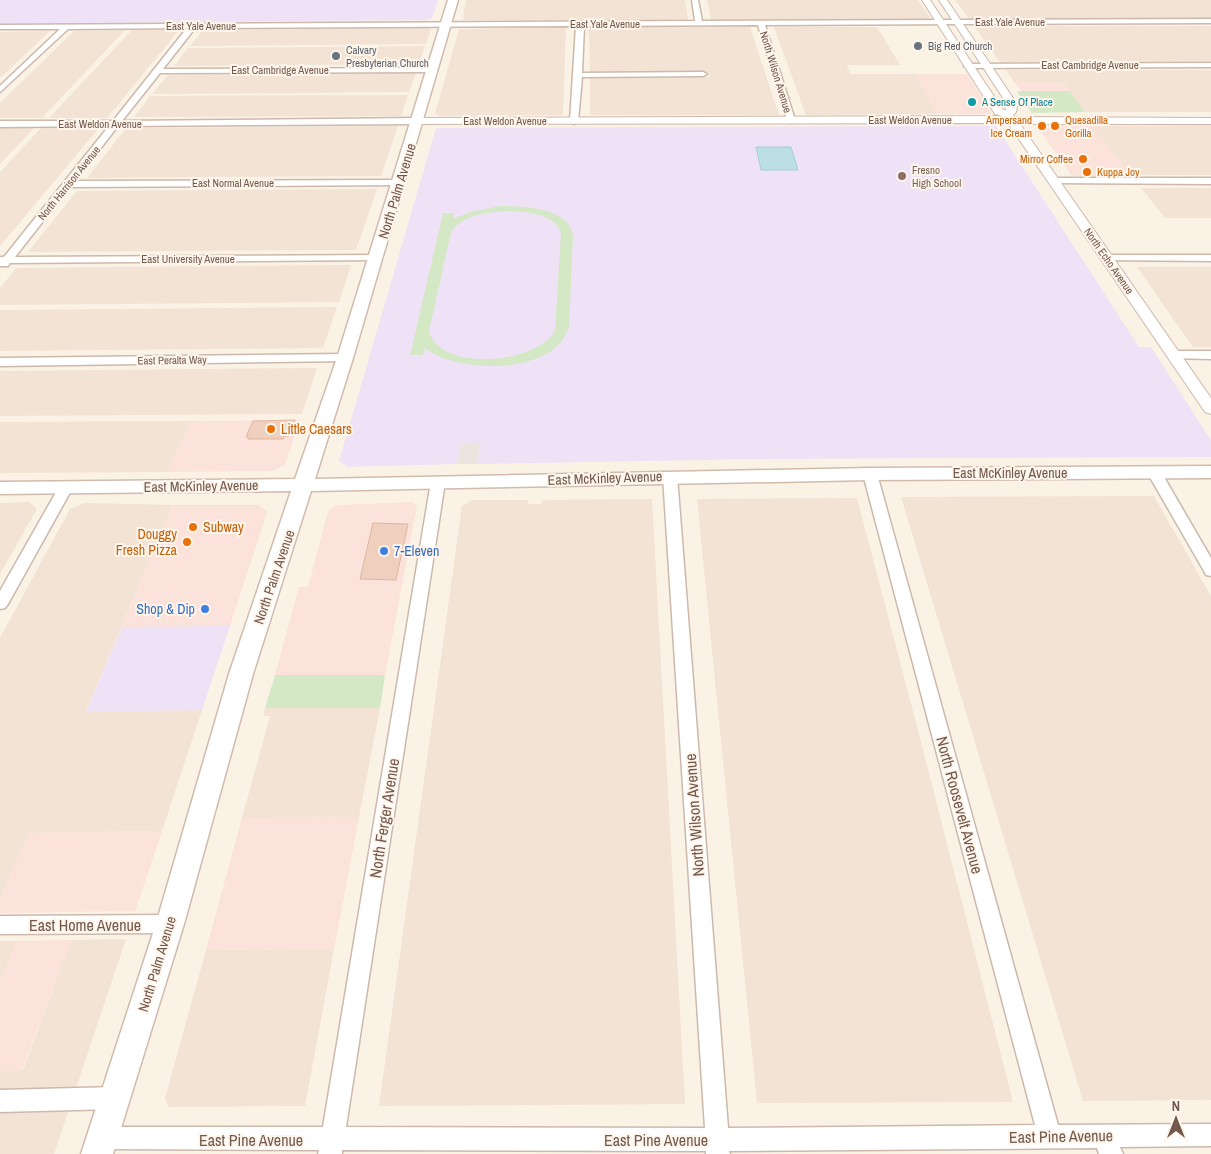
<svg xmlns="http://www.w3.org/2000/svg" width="1211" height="1154" font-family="'Archivo Narrow',sans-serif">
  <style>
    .residential { fill: #f2e3d4 }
    .commercial { fill: #fbe2da }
    .industrial { fill: #ebe5df }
    .education { fill: #efe2f7 }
    .green { fill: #d5e8c5; fill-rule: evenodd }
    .water { fill: #bbdfe4; stroke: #a2cfd5 }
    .building { fill: #efd0bf; stroke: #e1b6a0 }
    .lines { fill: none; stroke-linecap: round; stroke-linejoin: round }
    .minor-casing { stroke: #ccb9ac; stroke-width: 3 }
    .tertiary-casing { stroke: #ccb9ac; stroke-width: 2 }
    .secondary-casing { stroke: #d1bbad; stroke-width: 3 }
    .minor { fill: #fff; fill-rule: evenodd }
    .tertiary { fill: #fff; fill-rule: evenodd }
    .secondary { fill: #fff; fill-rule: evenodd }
    .worship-dot { fill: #6b7280; stroke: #fef6ec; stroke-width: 2 }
    .culture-dot { fill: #0f9aa8; stroke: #fef6ec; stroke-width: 2 }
    .food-dot { fill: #e8710a; stroke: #fef6ec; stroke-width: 2 }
    .education-dot { fill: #8d6e63; stroke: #fef6ec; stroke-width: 2 }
    .shop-dot { fill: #3f7fe0; stroke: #fef6ec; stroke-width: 2 }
    .labels { text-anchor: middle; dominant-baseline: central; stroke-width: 4; stroke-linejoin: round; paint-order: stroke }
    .far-street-label { font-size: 11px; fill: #73584c; stroke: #fef6ec }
    .far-worship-label { font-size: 11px; fill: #5b616d; stroke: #fef6ec; text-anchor: start }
    .far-culture-label { font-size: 11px; fill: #0d838f; stroke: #fef6ec; text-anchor: start }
    .far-food-label { font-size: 11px; fill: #c56008; stroke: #fef6ec; text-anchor: end }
    .far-education-label { font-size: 11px; fill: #785e54; stroke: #fef6ec; text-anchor: start }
    .street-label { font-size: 14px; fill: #73584c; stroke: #fef6ec }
    .food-label { font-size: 14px; fill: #c56008; stroke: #fef6ec; text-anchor: start }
    .shop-label { font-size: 14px; fill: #366cbe; stroke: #fef6ec; text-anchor: start }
    .near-street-label { font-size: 16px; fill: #73584c; stroke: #fef6ec }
  </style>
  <rect width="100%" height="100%" fill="#fbf2e6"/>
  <!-- residential -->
  <g class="residential">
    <polygon points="466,0 685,0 688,20 463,20"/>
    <polygon points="707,0 918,0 931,19 711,20"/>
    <polygon points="955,0 1211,0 1211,18 969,19"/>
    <polygon points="974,26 1211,26 1211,61 1000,62"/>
    <polygon points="566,27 563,115 440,116 435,114 459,29"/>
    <polygon points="589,27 750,27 779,115 590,115 590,78 710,77 709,72 590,72"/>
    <polygon points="774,27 877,27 900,65 847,65 850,74 915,74 937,114 806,115"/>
    <polygon points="428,28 431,29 426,44 190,46 203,30"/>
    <polygon points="125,30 42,118 0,118 0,103 74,31"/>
    <polygon points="132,30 179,30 107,118 49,118"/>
    <polygon points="50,31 34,46 0,78 0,32"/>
    <polygon points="425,46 419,63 416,64 174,66 188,48"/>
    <polygon points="1006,70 1211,70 1211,112 1085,112 1062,82 1014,82"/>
    <polygon points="416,73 409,92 152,94 168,75"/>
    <polygon points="408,95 401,116 134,117 150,96"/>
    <polygon points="1211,125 1211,175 1131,175 1092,126"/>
    <polygon points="398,126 381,176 87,178 126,128"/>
    <polygon points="0,128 34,128 0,164"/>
    <polygon points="41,128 99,128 0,246 0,172"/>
    <polygon points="1141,188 1211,188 1211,218 1165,218"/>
    <polygon points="377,189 356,250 28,252 77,191"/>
    <polygon points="351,265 339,302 0,305 0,288 16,268"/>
    <polygon points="1137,267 1211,267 1211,347 1193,347"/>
    <polygon points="337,307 323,348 0,351 0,310"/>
    <polygon points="317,368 302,414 0,416 0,371"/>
    <polygon points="191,421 167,472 0,473 0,422"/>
    <polygon points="1154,496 1211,596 1211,1100 1083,1101 901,497"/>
    <polygon points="857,498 920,738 1013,1102 757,1103 697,499"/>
    <polygon points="652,499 685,1104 379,1106 462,506 472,500 528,500 528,504 542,504 542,500"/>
    <polygon points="29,502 37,509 0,574 0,503"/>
    <polygon points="85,503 173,505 86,711 202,710 162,831 29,833 0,898 0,638 70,509"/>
    <polygon points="265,708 380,708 359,817 242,818 270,716 263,716"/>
    <polygon points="126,939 54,1154 0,1154 0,1071 23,1070 71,940"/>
    <polygon points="0,941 17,941 0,982"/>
    <polygon points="334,949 305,1106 168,1107 165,1098 206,950"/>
  </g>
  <!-- commercial -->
  <g class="commercial">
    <polygon points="915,74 967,74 992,114 937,114"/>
    <polygon points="1014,82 1062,82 1069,91 1021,91"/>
    <polygon points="1037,126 1092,126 1131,175 1072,176"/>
    <polygon points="300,420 285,465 273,471 167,472 191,421"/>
    <polygon points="412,502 417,506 385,675 275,675 299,587 308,587 328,512 331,508 340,505"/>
    <polygon points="173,505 259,505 267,512 230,626 122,627"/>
    <polygon points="359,817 334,949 206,950 242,818"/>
    <polygon points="162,831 135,911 0,913 0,898 29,833"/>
    <polygon points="71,940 22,1070 0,1071 0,982 17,941"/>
  </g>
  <!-- industrial -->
  <polygon class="industrial" points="461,443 480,443 477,464 457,464"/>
  <!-- education -->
  <g class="education">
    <polygon points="0,0 438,0 432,18 427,20 0,24"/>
    <polygon points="996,126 1139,347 1151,347 1211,440 1211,457 759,459 477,464 480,443 461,443 457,464 347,467 339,461 436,128"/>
    <polygon points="230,626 202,710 86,712 122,627"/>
  </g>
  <!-- green -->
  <g class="green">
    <polygon points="1021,91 1069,91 1085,112 1032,113 1017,92"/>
    <path d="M499 206C521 206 570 207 573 236L569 326C557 376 457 374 425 348L423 355H410L443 213H454L453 219 470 212ZM509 211C526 212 553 213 561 232L555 331C535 364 441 373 429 331L451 232C463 214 489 212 509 211Z"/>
    <polygon points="275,675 385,675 380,708 265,708"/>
  </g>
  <!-- water -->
  <polygon class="water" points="756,147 791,147 798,170 761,170"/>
  <!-- building -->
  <g class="building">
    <polygon points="295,420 289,436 284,436 283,439 248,439 248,437 246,437 253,421"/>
    <polygon points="373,523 408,524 396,580 360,579"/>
  </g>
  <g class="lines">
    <!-- minor casing -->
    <g class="minor-casing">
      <g id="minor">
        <polygon points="692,0 698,0 702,21 1211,19 1211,23 765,25 795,120 791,123 787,120 758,25 584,26 582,73 703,72 707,74 703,76 582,77 578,121 574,124 570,121 576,26 195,28 163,69 433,68 437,70 433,72 160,73 122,121 418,118 422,121 418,124 118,126 75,181 399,180 402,181 402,185 70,187 15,257 376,255 381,258 380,260 10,263 8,266 0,266 0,257 4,257 109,126 0,127 0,121 113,121 187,28 68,29 0,92 0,86 60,29 0,29 0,25 695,21"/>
        <polygon points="1211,63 1211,67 968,68 964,66 968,64"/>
        <polygon points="1054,178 1211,178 1211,184 1051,183 1049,181"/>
        <polygon points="1107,255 1211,255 1211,261 1103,260 1102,258 1103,256"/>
        <polygon points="1174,351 1211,351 1211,359 1170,358 1168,355"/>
        <polygon points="345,354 351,358 349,361 0,366 0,358"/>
        <polygon points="1154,468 1161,472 1211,558 1211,576 1206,575 1204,571 1147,472"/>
        <polygon points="870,470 877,474 1058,1125 1211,1124 1211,1146 1120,1147 1123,1154 1099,1154 1097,1148 729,1151 730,1154 706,1154 706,1151 342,1150 342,1154 318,1154 319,1150 102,1149 94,1146 91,1138 94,1130 102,1127 323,1127 431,482 438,478 445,482 346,1127 705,1128 663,476 670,472 677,476 728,1128 1035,1125 863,474"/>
        <polygon points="66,483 73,487 8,604 5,608 0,609 0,591 59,487"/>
        <polygon points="170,915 177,918 180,924 177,930 170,933 0,934 0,916"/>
        <polygon points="115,1087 123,1090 126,1098 123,1106 115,1109 0,1112 0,1090"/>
      </g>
    </g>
    <!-- tertiary casing -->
    <g class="tertiary-casing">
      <polygon id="tertiary" points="922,0 930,0 1003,110 1006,110 1005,101 939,0 947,0 1015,101 1017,106 1016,112 1013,115 1014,117 1211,118 1211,124 1020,124 1211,398 1211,414 1205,412 1008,123 418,124 413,121 418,118 1002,116 995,114"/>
    </g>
    <!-- secondary casing -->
    <g class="secondary-casing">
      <polygon id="secondary" points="448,0 458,0 353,358 315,479 870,468 1211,466 1211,478 870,480 311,491 253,674 184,924 113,1154 81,1154 156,924 229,674 291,491 0,494 0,482 295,479 337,358"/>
    </g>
    <!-- minor -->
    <use href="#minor" class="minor"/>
    <!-- tertiary -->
    <use href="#tertiary" class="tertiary"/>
    <!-- secondary -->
    <use href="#secondary" class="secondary"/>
  </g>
  <!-- markers -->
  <g class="worship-dot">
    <circle cx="918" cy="46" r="5"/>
    <circle cx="336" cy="56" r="5"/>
  </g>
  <circle class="culture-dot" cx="972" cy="102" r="5"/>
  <g class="food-dot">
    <circle cx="1042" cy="126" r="5"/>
    <circle cx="1055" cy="126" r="5"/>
    <circle cx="1083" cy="159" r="5"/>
    <circle cx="1087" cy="172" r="5"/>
    <circle cx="271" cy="429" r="5"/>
    <circle cx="193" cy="527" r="5"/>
    <circle cx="187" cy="542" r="5"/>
  </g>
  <circle class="education-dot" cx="902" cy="176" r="5"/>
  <g class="shop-dot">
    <circle cx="384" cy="551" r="5"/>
    <circle cx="205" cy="609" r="5"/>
  </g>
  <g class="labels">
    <!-- far-street labels -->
    <g class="far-street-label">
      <text x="1010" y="22">East Yale Avenue</text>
      <text x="605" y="24">East Yale Avenue</text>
      <text x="201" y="26">East Yale Avenue</text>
      <text x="1090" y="65">East Cambridge Avenue</text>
      <text x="280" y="70">East Cambridge Avenue</text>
      <text transform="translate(776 72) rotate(73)">North Wilson Avenue</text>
      <text x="910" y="120">East Weldon Avenue</text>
      <text x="505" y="121">East Weldon Avenue</text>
      <text x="100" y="124">East Weldon Avenue</text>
      <text transform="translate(69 183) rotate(-51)">North Harrison Avenue</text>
      <text x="233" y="183">East Normal Avenue</text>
      <text x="188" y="259">East University Avenue</text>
      <text transform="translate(1109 261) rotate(55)">North Echo Avenue</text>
      <text transform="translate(172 360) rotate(-1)">East Peralta Way</text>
    </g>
    <!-- far-worship labels -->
    <g class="far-worship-label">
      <text x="928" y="46">Big Red Church</text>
      <text x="346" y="50">Calvary<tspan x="346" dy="13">Presbyterian Church</tspan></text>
    </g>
    <!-- far-culture labels -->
    <g class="far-culture-label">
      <text x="982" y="102">A Sense Of Place</text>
    </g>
    <!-- far-food labels -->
    <g class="far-food-label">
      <text x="1032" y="120">Ampersand<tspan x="1032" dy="13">Ice Cream</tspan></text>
      <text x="1065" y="120" text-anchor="start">Quesadilla<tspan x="1065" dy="13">Gorilla</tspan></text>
      <text x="1073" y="159">Mirror Coffee</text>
      <text x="1097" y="172" text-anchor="start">Kuppa Joy</text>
    </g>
    <!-- far-education labels -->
    <g class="far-education-label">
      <text x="912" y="170">Fresno<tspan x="912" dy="13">High School</tspan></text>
    </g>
    <!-- street labels -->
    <g class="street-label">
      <text transform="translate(397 191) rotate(-73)">North Palm Avenue</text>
      <text x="1010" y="473">East McKinley Avenue</text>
      <text transform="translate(605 478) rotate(-2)">East McKinley Avenue</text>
      <text transform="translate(201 486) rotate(-1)">East McKinley Avenue</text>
      <text transform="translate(274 577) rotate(-71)">North Palm Avenue</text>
      <text transform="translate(157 964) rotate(-73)">North Palm Avenue</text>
    </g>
    <!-- food labels -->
    <g class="food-label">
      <text x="281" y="429">Little Caesars</text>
      <text x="203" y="527">Subway</text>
      <text x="177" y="534" text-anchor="end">Douggy<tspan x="177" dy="16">Fresh Pizza</tspan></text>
    </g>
    <!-- shop labels -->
    <g class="shop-label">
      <text x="394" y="551">7-Eleven</text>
      <text x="195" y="609" text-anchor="end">Shop &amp; Dip</text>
    </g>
    <!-- near-street labels -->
    <g class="near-street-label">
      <text transform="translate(960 805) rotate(75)">North Roosevelt Avenue</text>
      <text transform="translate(694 815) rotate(-94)">North Wilson Avenue</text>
      <text transform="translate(384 818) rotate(-81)">North Ferger Avenue</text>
      <text x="85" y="925">East Home Avenue</text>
      <text transform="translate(1061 1136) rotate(-1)">East Pine Avenue</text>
      <text x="251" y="1140">East Pine Avenue</text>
      <text x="656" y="1140">East Pine Avenue</text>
    </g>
  </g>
  <!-- north arrow -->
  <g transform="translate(1176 1119)" stroke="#fef6ec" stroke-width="4" paint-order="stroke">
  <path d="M0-4L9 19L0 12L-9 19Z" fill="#73584c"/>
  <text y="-8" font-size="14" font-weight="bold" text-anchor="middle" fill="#73584c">N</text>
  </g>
</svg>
